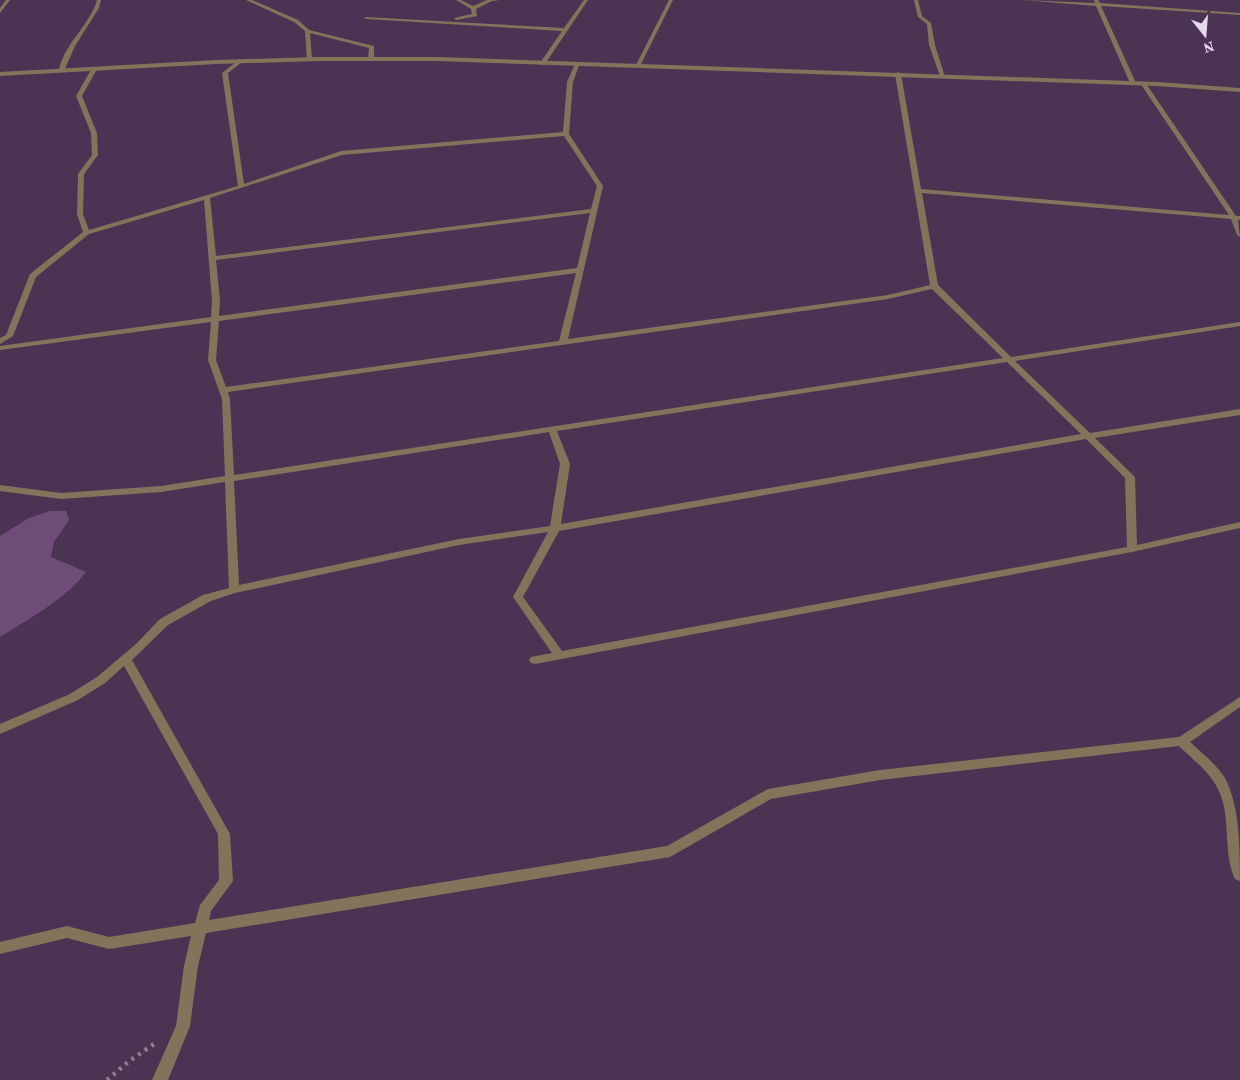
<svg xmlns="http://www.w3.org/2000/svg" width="1240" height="1080" font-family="'Source Serif 4',serif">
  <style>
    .green { fill: #6e4e79 }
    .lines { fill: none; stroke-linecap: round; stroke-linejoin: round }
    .path { stroke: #8f7b95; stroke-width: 4.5; stroke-dasharray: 3 5; stroke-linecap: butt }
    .minor { fill: #83735b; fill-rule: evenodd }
    .tertiary { fill: #83735b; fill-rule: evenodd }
  </style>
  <rect width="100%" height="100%" fill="#4b3453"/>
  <!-- green -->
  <path class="green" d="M50 511H66L69 520 54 542 51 557 86 572C66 599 28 619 0 637V536L29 518Z"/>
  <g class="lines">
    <!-- path -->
    <polyline class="path" points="107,1080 128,1062 154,1044"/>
    <!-- minor -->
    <g class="minor">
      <polygon points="6,0 10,0 0,13 0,8"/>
      <path d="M97 0H101L99 8 75 46 64 71 59 72C61 47 91 24 97 0Z"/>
      <polygon points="246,0 252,0 298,20 309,30 374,46 374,59 371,61 368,59 369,48 310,33 312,59 307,60 305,31 294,22"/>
      <polygon points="456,0 461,0 473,6 487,0 500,0 492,1 476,9 477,16 456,20 454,18 472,14 471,9"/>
      <polygon points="584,0 588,0 545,64 543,65 540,63 562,31 366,19 364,18 366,17 564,28"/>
      <polygon points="669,0 673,0 640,66 635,67"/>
      <polygon points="914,0 918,0 922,16 931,23 935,45 945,77 940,76 929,45 927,24 918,17"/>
      <polygon points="1023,0 1095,3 1094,0 1098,0 1100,3 1240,13 1240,15 1101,6 1136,83 1133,85 1130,83 1096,6"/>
      <path d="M240 59 243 61 242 62 228 73 244 184 341 151 563 132 567 82 575 64 580 63 573 82 569 134 603 186 568 339 888 295 930 285 895 74 898 72 901 74 921 189 1229 215 1140 83 1145 82 1236 216H1240V220H1238L1240 237 1237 235 1231 219 922 193 938 285 1011 357 1240 322V326L1015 361 1090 433 1240 409V415L1095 438 1135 477 1137 545 1240 522V528L1132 552 535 664 531 663 529 660 531 657 552 653 513 597 548 532 459 545 235 593 211 601 168 625 132 660 230 834 233 881 211 911 209 920 667 846 768 789 880 770 1179 737 1240 697V707L1190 742C1202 753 1216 764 1225 778 1240 807 1240 848 1240 881L1235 879C1222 851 1232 817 1218 789 1210 772 1192 759 1179 746L880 780 771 799 670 857 206 933 198 966 190 1026 168 1080H152L176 1026 184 966 191 936 109 949 67 938 0 954V942L67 926 109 937 195 923 200 905 219 880 218 834 124 666 105 683 78 700 0 734V724L70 694 97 677 136 644 160 619 203 595 229 588 225 482 161 492 61 499 0 491V485L61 493 161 486 225 476 222 399 208 360 211 322 0 350V346L211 317 212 301 204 200 89 234 36 277 13 336 0 344V338L6 335 30 274 83 232 77 214 78 174 92 155 91 133 76 96 92 68 97 69 82 96 97 133 98 155 84 174 83 214 89 230 238 186 222 73ZM564 136 597 186 591 209 216 256 210 198 342 155ZM590 213 577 268 219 316 220 301 216 260ZM576 273 559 341 226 387 216 360 219 321ZM932 289 1003 358 234 475 230 399 228 392 888 299ZM1007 362 1081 434 561 524 570 464 557 431ZM549 432 560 464 550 526 459 539 239 585 234 481ZM1086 439 1125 478 1127 547 562 651 523 597 559 531Z"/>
    </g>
    <!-- tertiary -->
    <polygon class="tertiary" points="318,57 437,57 1157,82 1240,88 1240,92 1157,86 437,61 318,61 216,64 0,76 0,72 216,60"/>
  </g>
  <!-- north arrow -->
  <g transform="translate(1205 35) rotate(163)" stroke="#4b3453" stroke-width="4" paint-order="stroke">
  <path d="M0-4L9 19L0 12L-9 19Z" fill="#e7d9ec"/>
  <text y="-8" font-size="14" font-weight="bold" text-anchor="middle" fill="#e7d9ec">N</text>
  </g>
</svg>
